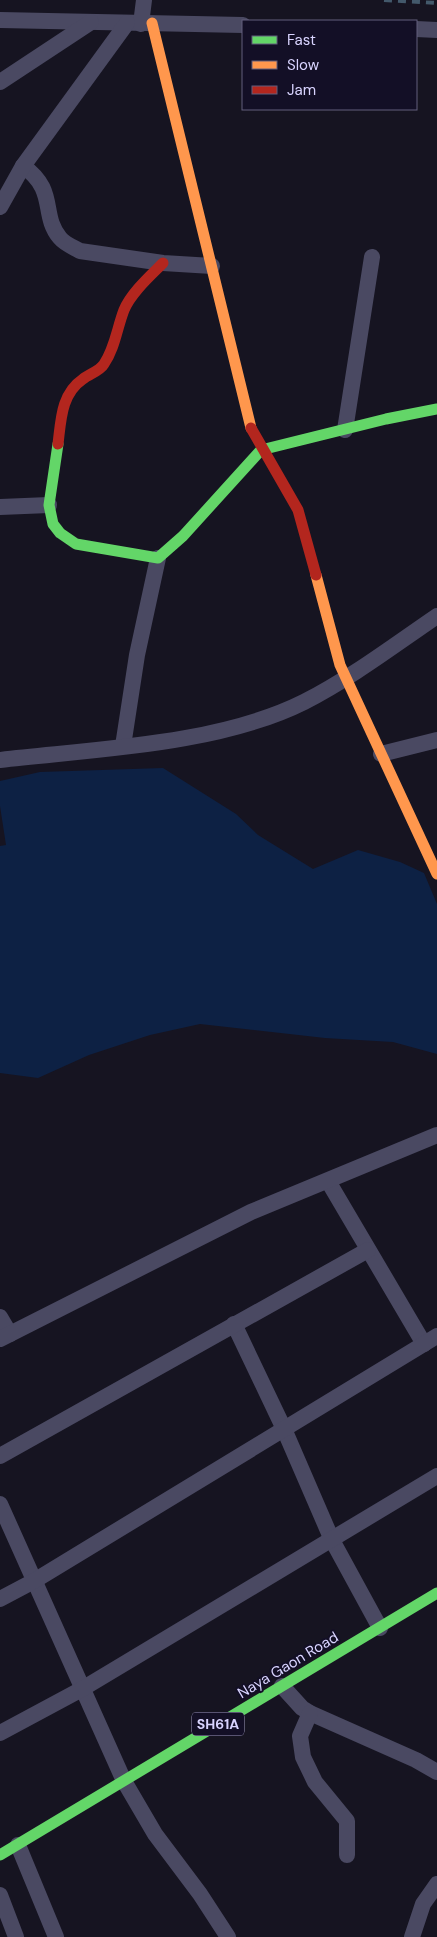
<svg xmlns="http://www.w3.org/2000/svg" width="437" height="1937" font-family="'DM Sans',sans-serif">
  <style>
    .water { fill: #0d2144 }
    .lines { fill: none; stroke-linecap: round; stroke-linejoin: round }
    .street { stroke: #4a4962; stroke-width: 16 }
    .fast { stroke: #63d668; stroke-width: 11 }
    .slow { stroke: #ff974d; stroke-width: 11 }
    .jam { stroke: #b3261e; stroke-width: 11 }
    .rail { stroke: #43596b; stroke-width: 4; stroke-dasharray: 8 6; stroke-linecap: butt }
    .labels { text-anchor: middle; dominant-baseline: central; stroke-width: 4; stroke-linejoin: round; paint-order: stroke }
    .shield { fill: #130f26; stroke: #9e99be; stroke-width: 1 }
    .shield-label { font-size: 14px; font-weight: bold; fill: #d9d4ff }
    .street-label { font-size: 15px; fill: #d9d4ff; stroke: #130f26 }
  </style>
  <rect width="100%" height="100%" fill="#161421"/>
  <!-- water -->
  <polygon class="water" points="163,768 236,814 258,835 313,869 358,850 400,862 424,873 437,904 437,1054 393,1042 325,1038 200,1024 150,1035 89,1055 38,1078 0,1073 0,846 6,845 0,806 0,781 40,772"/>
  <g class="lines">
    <!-- street -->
    <g class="street">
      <polyline points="0,20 243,25"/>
      <polyline points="141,24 144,0"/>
      <polyline points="416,29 437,30"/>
      <polyline points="0,82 91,22"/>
      <path d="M23 166C58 191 40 214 60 238 65 244 73 247 80 251L163 263 212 266"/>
      <polyline points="0,207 23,166 127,23"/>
      <polyline points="345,430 372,257"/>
      <polyline points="0,507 49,505"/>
      <polyline points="123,746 137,655 158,558"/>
      <polyline points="381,754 437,740"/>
      <path d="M0 760C95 749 218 745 304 702 351 678 393 646 437 616"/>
      <polyline points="328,1181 424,1344"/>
      <polyline points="0,1317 10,1334"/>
      <polyline points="234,1324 284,1429 332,1540 380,1628"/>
      <polyline points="0,1339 251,1212 437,1135"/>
      <polyline points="0,1456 368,1250"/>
      <polyline points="0,1504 124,1781 155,1834 200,1894 228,1937"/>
      <polyline points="0,1599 34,1581 437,1336"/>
      <polyline points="282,1686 302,1708 310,1713 416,1760 437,1772"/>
      <polyline points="310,1713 300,1736 303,1757 315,1782 347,1821 347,1855"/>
      <polyline points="0,1733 82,1689 437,1476"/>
      <polyline points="18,1845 56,1937"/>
      <polyline points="0,1895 16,1937"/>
      <polyline points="412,1937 423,1904 437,1884"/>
    </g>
    <!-- fast -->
    <g class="fast">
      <polyline points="58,444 49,505 53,524 60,533 76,544 158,558 183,536 261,450 386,419 437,409"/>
      <polyline points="0,1855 437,1593"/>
    </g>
    <!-- slow -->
    <g class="slow">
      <polyline points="152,23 251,428"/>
      <polyline points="316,575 340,665 437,874"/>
    </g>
    <!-- jam -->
    <g class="jam">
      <polyline points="251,428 298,510 316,575"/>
      <path d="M58 444C61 420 61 394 83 379 89 374 100 371 104 364 115 348 117 328 124 310 131 293 150 276 163 263"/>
    </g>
    <!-- rail -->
    <polyline class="rail" points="384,0 437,3"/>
  </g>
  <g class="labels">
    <!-- shield labels -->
    <rect class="shield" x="192" y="1712.5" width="52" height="23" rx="4"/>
    <g class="shield-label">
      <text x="218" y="1724">SH61A</text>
    </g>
    <!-- street labels -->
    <g class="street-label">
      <text transform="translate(288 1665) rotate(-31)">Naya Gaon Road</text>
    </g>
  </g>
  <!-- legend -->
  <rect x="242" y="20" width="175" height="90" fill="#130f26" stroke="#625e7d"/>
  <rect x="252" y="36" width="25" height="8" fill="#63d668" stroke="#625e7d"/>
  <text x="287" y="45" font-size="15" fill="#d9d4ff">Fast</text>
  <rect x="252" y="61" width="25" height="8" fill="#ff974d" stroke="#625e7d"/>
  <text x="287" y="70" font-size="15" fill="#d9d4ff">Slow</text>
  <rect x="252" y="86" width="25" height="8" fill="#b3261e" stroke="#625e7d"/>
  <text x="287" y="95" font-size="15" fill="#d9d4ff">Jam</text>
</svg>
